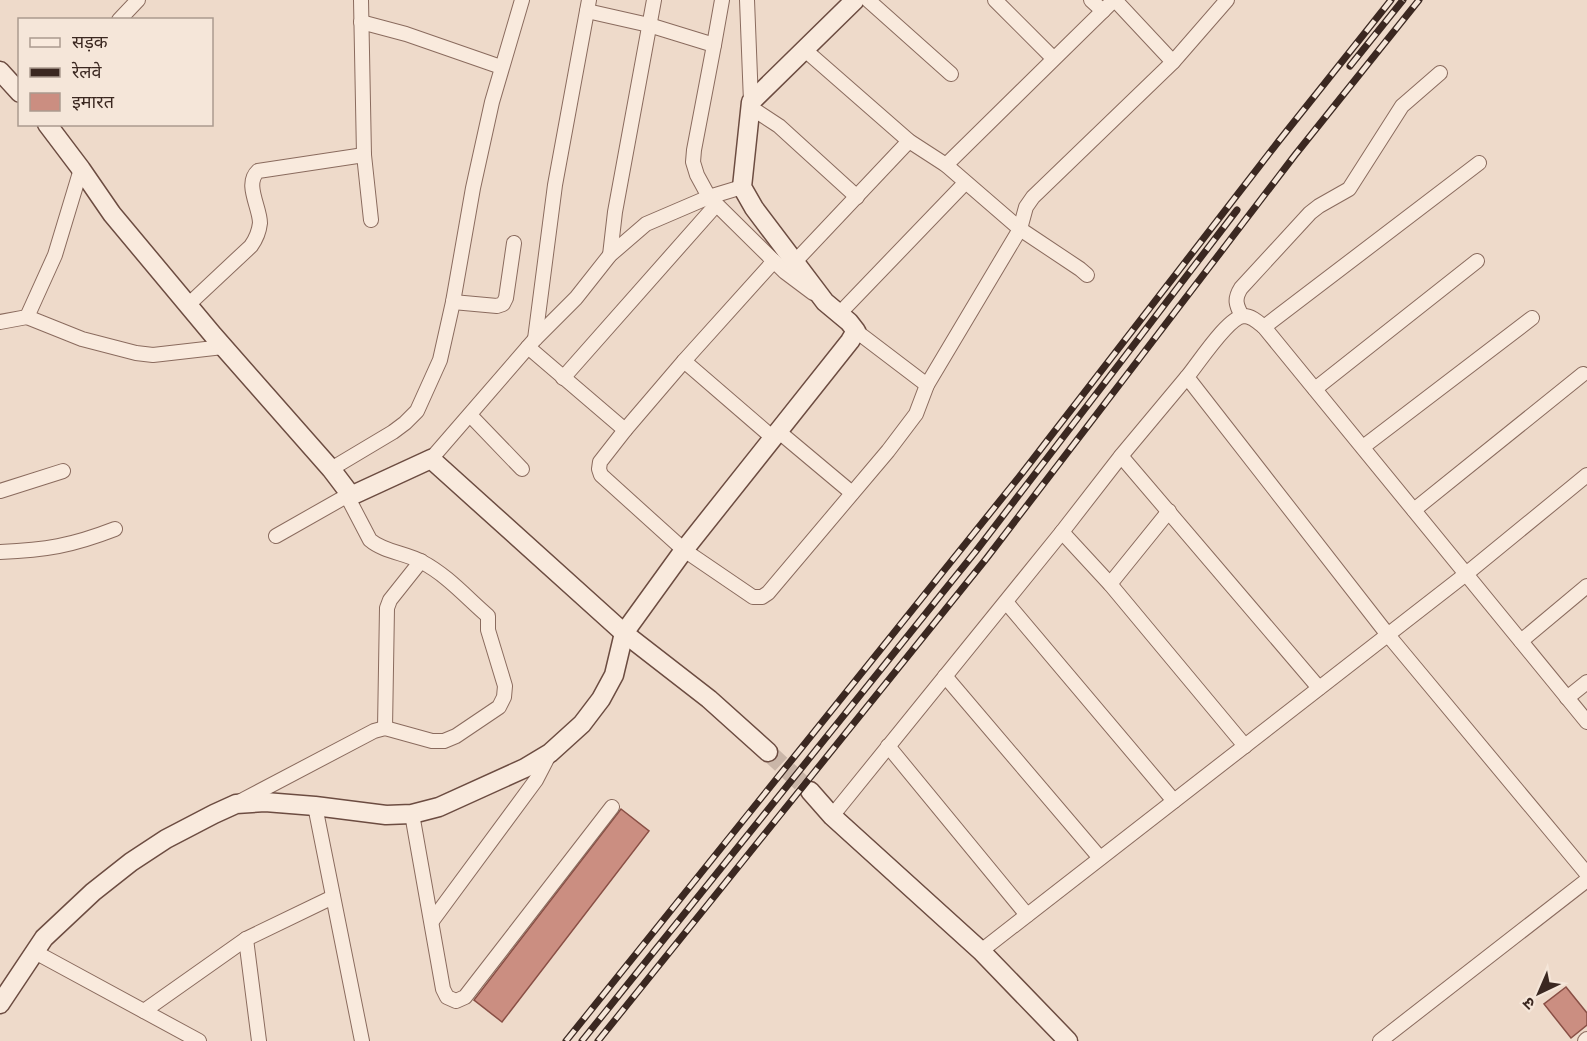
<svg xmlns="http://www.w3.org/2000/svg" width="1587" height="1041" font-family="'Noto Serif','Noto Sans Devanagari',serif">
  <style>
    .building { fill: #cb8e81; stroke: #894f45; stroke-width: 1.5 }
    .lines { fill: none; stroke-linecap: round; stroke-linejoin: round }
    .secondary-tunnel { stroke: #cab6a8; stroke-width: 18; stroke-dasharray: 18 9; stroke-linecap: butt }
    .street-casing { stroke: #8a6b5e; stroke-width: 16 }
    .secondary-casing { stroke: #6c4c41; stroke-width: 21 }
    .street { stroke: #f9eadd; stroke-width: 14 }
    .secondary { stroke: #f9eadd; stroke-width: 18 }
    .rail-casing { stroke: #3b2821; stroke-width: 7 }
    .rail { stroke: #f5e6d9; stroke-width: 4.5; stroke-dasharray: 14; stroke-linecap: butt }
  </style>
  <rect width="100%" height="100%" fill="#eedaca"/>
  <!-- building -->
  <g class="building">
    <polygon points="621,809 649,831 502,1022 474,1000"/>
    <polygon points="1566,987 1587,1013 1587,1025 1571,1038 1544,1004"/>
  </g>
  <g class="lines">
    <!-- secondary-tunnel -->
    <polyline class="secondary-tunnel" points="768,752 810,791"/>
    <!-- street casing -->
    <g class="street-casing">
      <g id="street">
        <polyline points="361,0 364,155 371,220"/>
        <polyline points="747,0 751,102"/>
        <polyline points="868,0 951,74"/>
        <polyline points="995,0 1053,58"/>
        <polyline points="1091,0 1103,11"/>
        <polyline points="1115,0 1173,62"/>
        <polyline points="587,11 649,25 714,45 694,150 693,162 697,175 709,197 785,272 813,293"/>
        <polyline points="119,20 138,0"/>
        <polyline points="361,22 406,34 501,67"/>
        <polyline points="714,45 722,0"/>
        <polyline points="805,50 909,141 946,165 1020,229 1080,269 1087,275"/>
        <polyline points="750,107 779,126 857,197"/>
        <polyline points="946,165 1114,0"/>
        <polyline points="81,169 55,255 27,317 82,339 136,353 153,355 223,347"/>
        <polyline points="610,255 615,212 654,0"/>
        <polyline points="774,261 684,361 625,430 600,462 599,469 601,475 684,550 753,597 762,597 768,593 888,451 916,414 927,385 1020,229 1026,207 1033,197 1173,62 1227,0"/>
        <polyline points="789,268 909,141"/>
        <polyline points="453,302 497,306 503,304 506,298 514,243"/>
        <path d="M188 305 251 246C256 239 259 232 260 223 260 207 244 184 258 171L364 155"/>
        <polyline points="839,314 965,183"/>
        <path d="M1242 316C1236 305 1234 299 1241 288L1310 213 1319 206 1349 189 1402 106 1440 73"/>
        <polyline points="0,322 27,317"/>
        <polyline points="1264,327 1479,163"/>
        <polyline points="856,331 927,385"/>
        <polyline points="535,339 555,185 589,0"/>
        <polyline points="528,347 625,430"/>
        <polyline points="684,361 772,437"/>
        <polyline points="563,378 716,205"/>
        <polyline points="1315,389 1477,261"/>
        <polyline points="470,415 522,469"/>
        <polyline points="778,431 852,493"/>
        <polyline points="1363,447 1532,318"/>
        <polyline points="1121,456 1319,688"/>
        <polyline points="431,459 535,339 576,298 610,255 646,224 709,197 742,187"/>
        <polyline points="331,469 393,432 405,423 417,411 440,360 453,302 473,188 492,102 522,0"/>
        <polyline points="0,491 63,471"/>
        <polyline points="1414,510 1583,374"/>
        <polyline points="1062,532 1110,584 1245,746"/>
        <polyline points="276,536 350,494"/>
        <path d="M0 552C46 550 71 546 115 529"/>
        <polyline points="1110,584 1169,511"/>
        <polyline points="1006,602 1174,801"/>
        <polyline points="1521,641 1587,586"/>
        <polyline points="945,676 1100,858"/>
        <polyline points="1567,698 1587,682"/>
        <path d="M1587 722 1264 327C1259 323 1252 316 1244 316 1228 317 1198 364 1187 377L1388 635 1587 874"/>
        <polyline points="385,728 387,608 390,600 421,561"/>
        <polyline points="888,746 1027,915"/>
        <path d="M239 802 374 731 385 728 432 741H444L456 736 499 707 504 697 505 686 488 630V616C467 598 447 575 422 562 406 553 384 552 370 540L347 496"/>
        <polyline points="315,806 362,1041"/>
        <polyline points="412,814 443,989 447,997 456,1001 465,997 612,807"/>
        <polyline points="832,816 1062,532 1121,456 1187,377"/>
        <polyline points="432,921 536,780 550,753"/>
        <polyline points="246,939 259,1041"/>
        <polyline points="981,951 1466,574 1587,475"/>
        <polyline points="35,952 199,1041"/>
        <polyline points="144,1011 246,939 333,897"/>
        <polyline points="1380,1041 1587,880"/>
        <polyline points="1585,1041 1587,1039"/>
      </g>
    </g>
    <!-- secondary casing -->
    <g class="secondary-casing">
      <g id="secondary">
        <polyline points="0,71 20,93"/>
        <polyline points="47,124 81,169 112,214 213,335 331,469 350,494 355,494 431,459 624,633 709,699 768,752"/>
        <polyline points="810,791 832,816 981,951 1068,1041"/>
        <polyline points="0,1004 44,938 93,892 131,862 166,839 214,814 236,804 265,802 315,806 386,815 412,814 439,807 525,768 550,753 582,724 601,699 614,675 624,633 684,550 850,341 856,331 849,322 825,302 754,208 742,187 751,102 855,0"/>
      </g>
    </g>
    <!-- street -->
    <use href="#street" class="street"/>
    <!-- secondary -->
    <use href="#secondary" class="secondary"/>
    <!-- rail casing -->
    <g class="rail-casing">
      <g id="rail">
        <polyline points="1350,66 1403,0"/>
        <polyline points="566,1041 1023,472 1278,142 1391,0"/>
        <polyline points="582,1041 976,551 1237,210"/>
        <polyline points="598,1041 986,559 1295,155 1419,0"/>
      </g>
    </g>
    <!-- rail -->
    <use href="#rail" class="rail"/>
  </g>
  <!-- legend -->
  <rect x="18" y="18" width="195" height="108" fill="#f5e6d9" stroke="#ab9a8f" stroke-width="1.5"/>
  <rect x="30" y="38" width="30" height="9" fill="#f9eadd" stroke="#ab9a8f" stroke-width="1.5"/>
  <text x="72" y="48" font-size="18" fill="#3b2821">सड़क</text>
  <rect x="30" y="68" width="30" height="9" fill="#3b2821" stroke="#ab9a8f" stroke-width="1.5"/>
  <text x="72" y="78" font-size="18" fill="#3b2821">रेलवे</text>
  <rect x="30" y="93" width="30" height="18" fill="#cb8e81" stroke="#ab9a8f" stroke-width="1.5"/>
  <text x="72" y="108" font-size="18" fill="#3b2821">इमारत</text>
  <!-- north arrow -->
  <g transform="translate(1539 993) rotate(224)" stroke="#f5e6d9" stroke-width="4.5" paint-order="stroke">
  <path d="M0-4.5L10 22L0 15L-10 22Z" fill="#3b2821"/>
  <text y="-9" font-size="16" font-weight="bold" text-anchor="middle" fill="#3b2821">उ</text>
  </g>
</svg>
